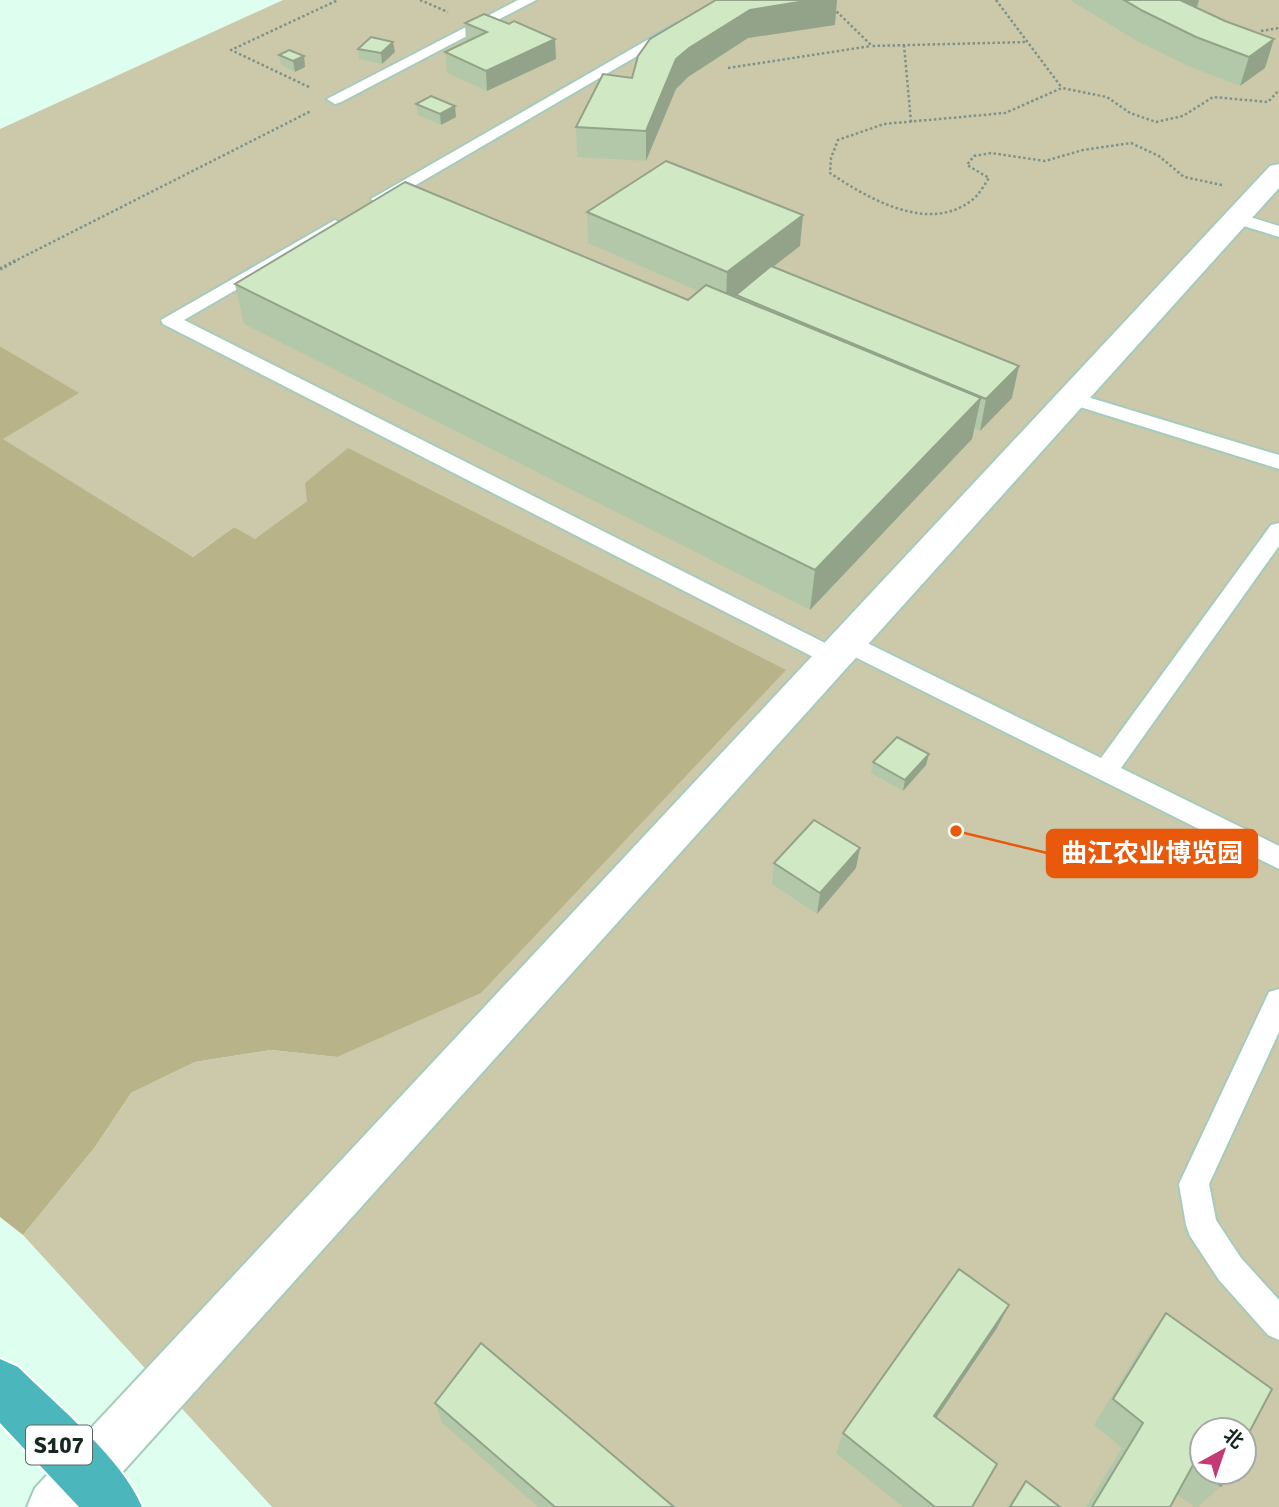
<svg xmlns="http://www.w3.org/2000/svg" width="1279" height="1507" font-family="Signika,'Noto Sans SC',sans-serif">
  <style>
    .green { fill: #ccc9ab; fill-rule: evenodd }
    .forest { fill: #b9b38a }
    .lines { fill: none; stroke-linecap: round; stroke-linejoin: round }
    .service-casing { stroke: #a4cbbb; stroke-width: 4 }
    .minor-casing { stroke: #a4cbbb; stroke-width: 4 }
    .trunk-casing { stroke: #fff; stroke-width: 4 }
    .path-far1 { stroke: #7b9389; stroke-width: 2.5; stroke-dasharray: 2.5 2.5; stroke-linecap: butt }
    .path { stroke: #7b9389; stroke-width: 3.5; stroke-dasharray: 2.5 2.5; stroke-linecap: butt }
    .service { fill: #fff; fill-rule: evenodd }
    .minor { fill: #fff; fill-rule: evenodd }
    .trunk { fill: #4bb6bc; fill-rule: evenodd }
    .wall { fill: #b3c8a9 }
    .shaded-wall { fill: #92a389 }
    .building { fill: #d0e9c4; stroke: #92a389; stroke-width: 2 }
    .labels { text-anchor: middle; dominant-baseline: central; stroke-width: 6; stroke-linejoin: round; paint-order: stroke }
    .shield { fill: #fff; stroke: #5d6864; stroke-width: 2 }
    .shield-label { font-size: 23px; font-weight: bold; fill: #182721 }
    .leader { fill: none; stroke: #e8590c; stroke-width: 2.5 }
    .callout-dot { fill: #e8590c; stroke: #fff; stroke-width: 2.5 }
    .callout { fill: #e8590c; stroke: #e8590c; stroke-width: 2.5 }
    .callout-label { font-size: 26px; text-anchor: middle; font-weight: bold; fill: #fff }
  </style>
  <rect width="100%" height="100%" fill="#defef0"/>
  <!-- green -->
  <path class="green" d="M283 0H1279V1507H272L23 1235 95 1147 131 1093 195 1062 271 1050 337 1057 307 501 255 540 234 527 193 557 2 439 78 393 0 346V129ZM1202 1430H1244V1472H1202Z"/>
  <!-- forest -->
  <polygon class="forest" points="0,346 79,393 3,439 193,557 234,527 255,539 307,501 305,483 348,448 786,670 481,993 337,1057 271,1050 195,1062 131,1093 95,1147 23,1235 0,1217"/>
  <g class="lines">
    <!-- service casing -->
    <g class="service-casing">
      <g id="service">
        <polygon points="518,0 536,0 341,102 335,104 327,99"/>
        <polygon points="675,24 680,25 682,28 680,31 385,203 379,204 371,199"/>
        <polygon points="1237,213 1279,226 1279,237 1231,222 1228,218"/>
        <polygon points="335,220 344,225 341,229 184,320 841,651 845,657 841,663 833,665 825,663 163,324 161,320"/>
        <polygon points="1071,392 1279,455 1279,469 1064,402 1061,398 1064,394"/>
        <polygon points="1279,523 1279,546 1121,768 1279,846 1279,869 839,649 836,643 839,637 847,635 855,637 1101,758 1271,525"/>
        <polygon points="1279,989 1279,1032 1209,1184 1216,1220 1241,1258 1279,1300 1279,1340 1268,1335 1219,1280 1190,1236 1186,1225 1179,1184 1269,992"/>
      </g>
    </g>
    <!-- minor casing -->
    <g class="minor-casing">
      <polygon id="minor" points="1279,164 1279,188 91,1507 27,1507 35,1488 1270,166"/>
    </g>
    <!-- trunk casing -->
    <g class="trunk-casing">
      <path id="trunk" d="M0 1359 18 1367C56 1405 122 1458 142 1507H79L0 1423Z"/>
    </g>
    <!-- path-far1 -->
    <g class="path-far1">
      <polyline points="420,0 448,12"/>
      <polyline points="996,0 1062,88"/>
      <polyline points="833,8 872,46 1027,42"/>
      <polyline points="1261,31 1279,28"/>
      <polyline points="904,45 911,122"/>
      <polyline points="728,68 871,46"/>
      <polyline points="309,87 231,50 338,0"/>
      <path d="M1222 185 1184 177 1159 156 1131 143 1083 150 1045 161 991 153 974 156 967 165 989 178C984 185 979 195 972 200 929 234 869 199 830 173L831 158 838 140 884 124 1005 113 1062 88 1107 97 1130 113 1156 122 1183 116 1213 97 1268 102 1279 90"/>
      <polyline points="13,262 311,111"/>
    </g>
    <!-- path -->
    <polyline class="path" points="0,269 17,260"/>
    <!-- service -->
    <use href="#service" class="service"/>
    <!-- minor -->
    <use href="#minor" class="minor"/>
    <!-- trunk -->
    <use href="#trunk" class="trunk"/>
  </g>
  <!-- wall -->
  <g class="wall">
    <polygon points="716,0 837,0 835,25 748,38 688,77 676,89 646,161 577,157 576,127"/>
    <polygon points="1070,0 1199,0 1197,8 1225,21 1274,39 1265,68 1240,86 1188,66 1135,40"/>
    <polygon points="465,23 509,24 555,39 556,59 487,91 447,73 445,52 466,42"/>
    <polygon points="358,49 395,52 382,64 359,59"/>
    <polygon points="279,55 304,56 305,67 295,72 281,65"/>
    <polygon points="416,104 455,106 456,117 441,125 418,115"/>
    <polygon points="587,212 800,246 773,267 1012,398 980,431 974,429 972,439 810,610 244,324 235,284 688,300 698,291 588,243"/>
    <polygon points="873,762 926,765 903,791 871,773"/>
    <polygon points="774,863 856,868 817,914 772,884"/>
    <polygon points="1166,1313 1221,1486 1198,1507 1194,1507 1177,1494 1170,1507 1086,1507 1122,1448 1094,1425 1145,1341"/>
    <polygon points="997,1328 936,1418 972,1507 903,1507 836,1453 843,1433"/>
    <polygon points="435,1403 674,1507 538,1507 442,1423"/>
    <polygon points="1026,1481 1060,1507 1007,1507"/>
  </g>
  <!-- shaded-wall -->
  <g class="shaded-wall">
    <polygon points="811,0 837,0 835,25 748,38 688,77 676,89 646,161 646,131 676,59 689,48 750,10"/>
    <polygon points="1184,0 1199,0 1192,24 1182,1"/>
    <polygon points="555,39 556,59 487,91 486,71"/>
    <polygon points="1274,39 1265,68 1240,86 1249,57"/>
    <polygon points="393,42 395,52 382,64 381,53"/>
    <polygon points="304,56 305,67 295,72 293,61"/>
    <polygon points="455,106 456,117 441,125 440,114"/>
    <polygon points="803,215 800,246 726,303 727,272"/>
    <polygon points="1019,366 1012,398 980,431 986,399"/>
    <polygon points="981,398 972,439 810,610 815,570"/>
    <polygon points="929,754 926,765 903,791 905,780"/>
    <polygon points="860,848 856,868 817,914 820,893"/>
    <polygon points="1009,1305 997,1328 924,1436 934,1416"/>
  </g>
  <!-- building -->
  <g class="building">
    <polygon points="716,0 811,0 750,10 689,48 676,59 646,131 576,127 603,74 632,78 638,56 650,39"/>
    <polygon points="1124,0 1184,0 1182,1 1225,21 1274,39 1249,57 1196,37 1143,11"/>
    <polygon points="484,14 509,24 514,21 555,39 486,71 445,52 487,32 465,23"/>
    <polygon points="371,37 393,42 381,53 358,49"/>
    <polygon points="289,50 304,56 293,61 279,55"/>
    <polygon points="431,96 455,106 440,114 416,104"/>
    <polygon points="666,161 803,215 727,272 587,212"/>
    <polygon points="405,182 688,300 706,285 981,398 815,570 235,284"/>
    <polygon points="771,266 1019,366 986,399 736,295"/>
    <polygon points="897,737 929,754 905,780 873,762"/>
    <polygon points="814,820 860,848 820,893 774,863"/>
    <polygon points="959,1269 1009,1305 934,1416 997,1464 972,1507 935,1507 843,1433"/>
    <polygon points="1166,1313 1272,1389 1244,1442 1244,1430 1202,1430 1202,1472 1193,1465 1170,1507 1092,1507 1143,1423 1113,1399"/>
    <polygon points="481,1343 674,1507 555,1507 435,1403"/>
    <polygon points="1203,1472 1228,1472 1221,1486"/>
    <polygon points="1026,1481 1060,1507 1010,1507"/>
  </g>
  <g class="labels">
    <!-- shield labels -->
    <rect class="shield" x="26" y="1425.5" width="66" height="39" rx="5"/>
    <g class="shield-label">
      <text x="59" y="1445">S107</text>
    </g>
  </g>
  <!-- callouts -->
  <path class="leader" d="M956 831L1047 853"/>
  <circle class="callout-dot" cx="956" cy="831" r="7"/>
  <rect class="callout" x="1047" y="830" width="210" height="47" rx="7"/>
  <g class="callout-label">
    <text x="1152" y="862">曲江农业博览园</text>
  </g>
  <!-- north arrow -->
  <g transform="translate(1223 1451) rotate(40)"><circle r="33" fill="#ffffff" stroke="#a3a9a6" stroke-width="2"/>
  <path d="M0-5L12 26L0 18L-12 26Z" fill="#c43a74"/>
  <text y="-10" font-size="19" font-weight="bold" text-anchor="middle" fill="#182721">北</text>
  </g>
</svg>
